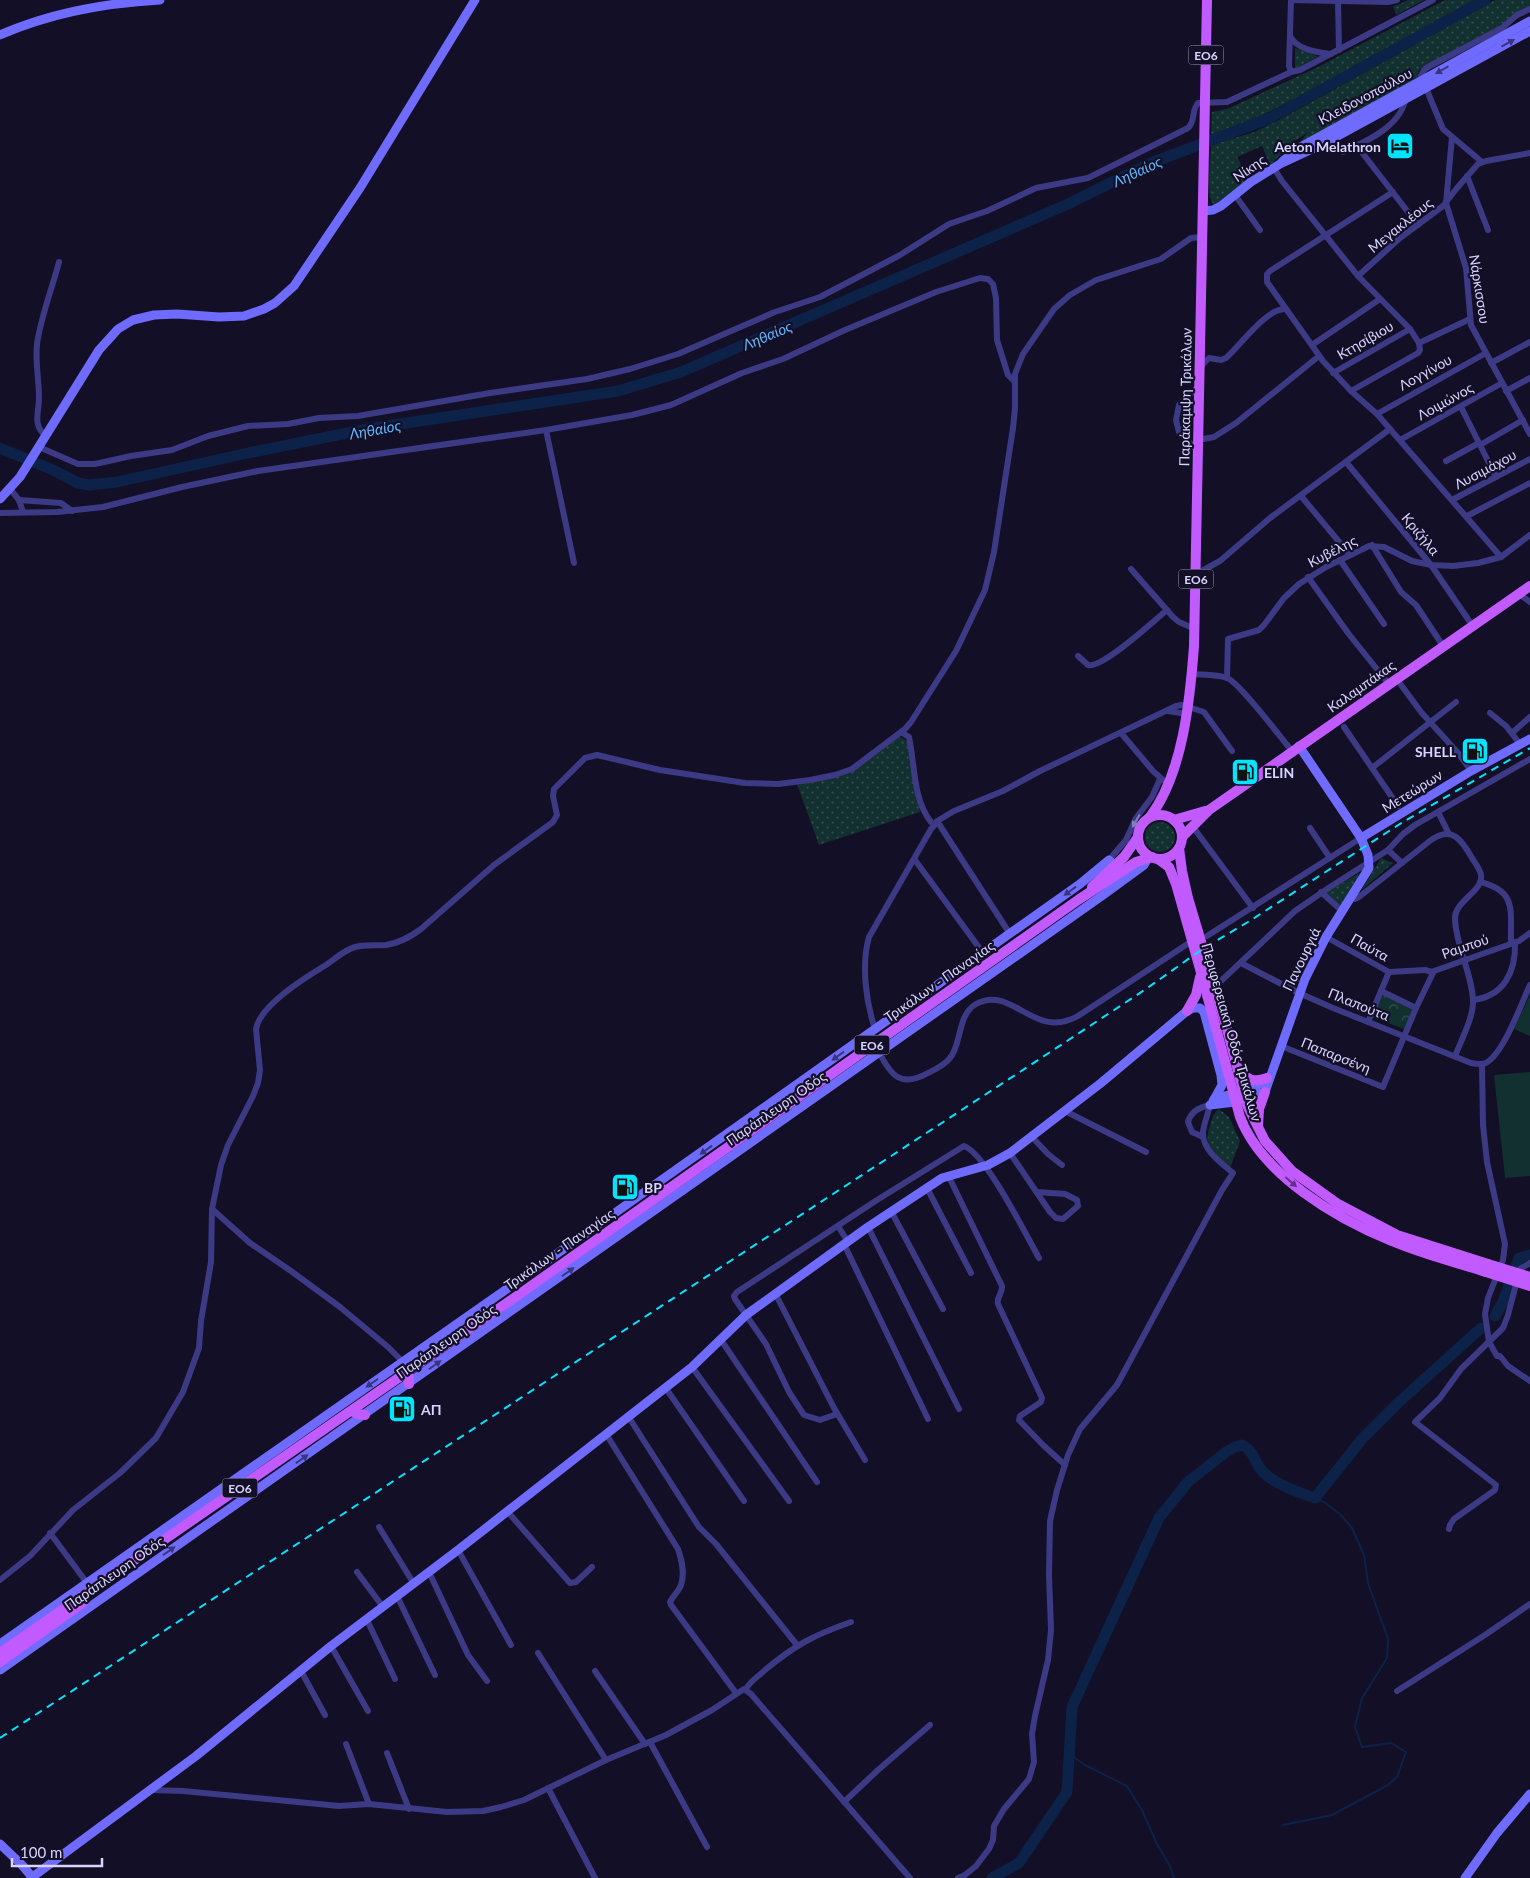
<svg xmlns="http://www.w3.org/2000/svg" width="1530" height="1878" font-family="Lato,sans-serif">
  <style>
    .grass { fill: url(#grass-dots) }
    .park { fill: url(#park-crowns) }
    .garden { fill: #12302f }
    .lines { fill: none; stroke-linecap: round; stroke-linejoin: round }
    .stream { stroke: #0c2248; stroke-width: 2 }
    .river { stroke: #0c2248; stroke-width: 11 }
    .street { stroke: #3d3a85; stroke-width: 6 }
    .secondary { stroke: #6f6bff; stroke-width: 9 }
    .primary { stroke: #c25bff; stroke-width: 10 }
    .rail { stroke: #00e5ff; stroke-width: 2; stroke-dasharray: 8 6; stroke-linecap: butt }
    .primary-bridge { stroke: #c25bff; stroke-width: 10 }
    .oneway { fill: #38347d }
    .oneway2 { fill: #837fbc }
    .oneway3 { fill: #623188 }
    .labels { text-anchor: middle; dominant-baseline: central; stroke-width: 4.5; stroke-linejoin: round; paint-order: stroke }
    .shield { fill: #130f26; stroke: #9e99be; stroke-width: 1 }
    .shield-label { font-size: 12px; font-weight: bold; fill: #d9d4ff }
    .street-label { font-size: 14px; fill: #d9d4ff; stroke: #130f26 }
    .poi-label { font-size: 14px; font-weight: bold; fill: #d9d4ff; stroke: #130f26; text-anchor: start }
    .water-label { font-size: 15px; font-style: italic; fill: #62b6ff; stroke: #130f26 }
  </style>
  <defs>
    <pattern id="grass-dots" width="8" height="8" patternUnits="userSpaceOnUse" patternTransform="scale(1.25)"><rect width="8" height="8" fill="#12302f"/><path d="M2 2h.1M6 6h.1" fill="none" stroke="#344d4e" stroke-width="1.8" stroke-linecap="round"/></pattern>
    <pattern id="park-crowns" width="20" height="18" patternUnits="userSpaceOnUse" patternTransform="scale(1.25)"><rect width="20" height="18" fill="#12302f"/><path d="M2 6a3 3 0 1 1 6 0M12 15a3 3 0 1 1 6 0" fill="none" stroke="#344d4e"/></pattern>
  </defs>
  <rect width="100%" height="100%" fill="#130f26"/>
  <!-- grass -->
  <g class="grass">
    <polygon points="1408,0 1424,0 1396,15 1393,6 1400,4"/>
    <path d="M1445 0H1474C1420 30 1366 61 1311 90 1278 107 1246 125 1211 136L1212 112 1227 109 1318 67Z"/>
    <path d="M1495 0H1530V7L1506 23 1421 69 1419 70 1417 79 1298 145 1307 133 1293 142 1270 165 1262 146 1237 157 1249 179 1231 195 1214 205C1205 197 1211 159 1211 145L1254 132 1277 121Z"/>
    <polygon points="1295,48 1317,56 1317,57 1295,69"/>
    <polygon points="1189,405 1191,418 1191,441 1181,429 1182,413"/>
    <polygon points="900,737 906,740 908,744 920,812 819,845 797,784 834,778 852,772"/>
    <circle cx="1160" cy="837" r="15"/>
    <polygon points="1381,858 1393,863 1363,889 1362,889"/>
    <polygon points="1360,873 1340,907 1325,893 1358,874"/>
    <path d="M1219 1109 1229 1117 1240 1141 1230 1168C1216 1156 1202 1146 1210 1126 1212 1119 1213 1113 1219 1109Z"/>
  </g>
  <!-- park -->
  <polygon class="park" points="1384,995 1412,1009 1406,1028 1404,1029 1373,1017 1382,996"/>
  <!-- garden -->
  <g class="garden">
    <polygon points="1530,995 1530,1036 1514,1029"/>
    <polygon points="1530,1072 1530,1176 1505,1178 1494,1075"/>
  </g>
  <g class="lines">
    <!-- stream -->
    <g class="stream">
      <polyline points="1069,1754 1085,1765 1127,1786 1142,1810 1157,1844 1170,1866 1174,1878"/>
      <polyline points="1283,1825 1332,1815 1388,1785 1397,1777 1406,1752 1391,1743 1362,1747 1355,1727 1362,1698 1387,1658 1388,1639 1368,1583 1364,1555 1352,1528 1341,1515 1324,1502 1315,1498"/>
    </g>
    <!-- river -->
    <g class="river">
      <polyline points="0,448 53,470 78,483 90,485 117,482 248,453 367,429 618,391 681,372 1068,204 1151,163 1270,118 1485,0"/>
      <polyline points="1495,1316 1503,1302 1519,1258 1530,1255"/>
      <path d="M992 1878 1019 1863 1067 1792 1072 1707 1159 1518 1188 1482 1226 1452 1235 1447 1242 1445C1254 1450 1254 1463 1263 1472 1276 1485 1298 1492 1315 1498L1362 1439 1398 1403 1481 1328"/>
    </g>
    <!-- street -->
    <g class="street">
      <polyline points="1291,0 1388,2 1397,0"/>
      <polyline points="1291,0 1289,66 1291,72"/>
      <polyline points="1338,1 1339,50"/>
      <path d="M1290 36C1297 50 1317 52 1331 54"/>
      <polyline points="1452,137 1446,203 1466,268 1471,325 1530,434"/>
      <polyline points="1357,146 1418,225"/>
      <path d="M1343 152C1367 141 1400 127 1406 98"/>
      <polyline points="1482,162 1443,129 1421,76 1424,70 1428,67 1502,28 1517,15 1530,9"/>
      <polyline points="1274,168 1282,181 1358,276 1410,329 1419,343 1420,350 1418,353 1351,391"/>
      <polyline points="1467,176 1488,230"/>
      <polyline points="1393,192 1270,271 1267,274 1267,282 1323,361 1351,391 1377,414 1501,557"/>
      <polyline points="1235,195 1260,230"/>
      <polyline points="1358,276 1400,238 1443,206 1457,188 1478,164 1486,161 1530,153"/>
      <polyline points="1419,343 1470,319"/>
      <polyline points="1312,345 1380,299"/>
      <polyline points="1491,363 1530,342"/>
      <path d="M1200 367 1209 358 1221 360 1226 358C1241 345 1266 308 1286 309"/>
      <polyline points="1333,373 1410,329"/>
      <polyline points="1506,391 1530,378"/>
      <polyline points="1461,407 1496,477"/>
      <polyline points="1377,414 1486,353"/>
      <polyline points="546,430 574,563"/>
      <path d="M46 436C32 425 39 413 39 397 39 380 35 362 37 344 41 316 52 289 59 262"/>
      <polyline points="1198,440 1214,437 1236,423 1319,356"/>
      <polyline points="1400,440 1502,383"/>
      <polyline points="1480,445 1523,420"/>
      <path d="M39 447 78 464H95L131 456 172 450 208 436 248 426 288 424 319 418 358 416 490 393 587 379 630 369 678 354 775 312 820 297 900 255 949 224 987 211 1036 188 1088 178 1188 128C1196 121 1191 110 1198 103L1227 102 1291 72 1300 70 1433 0"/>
      <polyline points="1198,451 1179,432 1176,420 1179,405 1199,386"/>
      <polyline points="1446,461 1479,443"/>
      <polyline points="1346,462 1431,565 1472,625"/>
      <polyline points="10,489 19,500 23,512"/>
      <polyline points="1301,496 1350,555"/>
      <polyline points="19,500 61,503 72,511"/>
      <polyline points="1452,500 1530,459"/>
      <polyline points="0,513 57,512 103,507 182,487 258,471 546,430 632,415 671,405 742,373 783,359 845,330 936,292 980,278 988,279 993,284 996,298 997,340 1008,375 1014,381"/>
      <polyline points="1467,516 1530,483"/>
      <polyline points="1372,545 1401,592 1416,605 1443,646"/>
      <polyline points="1340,560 1384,624"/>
      <polyline points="1131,569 1173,617 1179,622 1195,629"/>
      <polyline points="1196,574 1220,561 1270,518 1390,429"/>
      <polyline points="1308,577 1348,633 1388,683"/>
      <polyline points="1519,594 1530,602"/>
      <path d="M1078 656 1088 665C1102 669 1154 621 1167 610"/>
      <path d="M1192 674C1203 675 1216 674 1227 678 1239 682 1281 738 1292 751"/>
      <polyline points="1227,678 1228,639 1259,630 1264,625 1284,598 1299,584 1326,567 1369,546 1384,547 1412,561 1431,565 1453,566 1478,563 1501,557 1530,535"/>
      <polyline points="1396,678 1421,712 1459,754 1471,771"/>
      <polyline points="1168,711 1187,714"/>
      <polyline points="1490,713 1506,726 1520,744"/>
      <polyline points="1344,727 1398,806"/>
      <path d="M901 732 909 737C915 765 913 800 931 822"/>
      <polyline points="1121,733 1153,771 1163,780"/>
      <polyline points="1512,733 1530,717"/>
      <polyline points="1372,768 1456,702"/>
      <polyline points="1438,812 1449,834"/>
      <polyline points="937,821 1010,934"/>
      <polyline points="1194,825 1196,831 1253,908"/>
      <polyline points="1310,828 1330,858"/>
      <polyline points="1388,850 1402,863"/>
      <polyline points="915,860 983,953"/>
      <polyline points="1109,860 1126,840 1136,818 1152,797 1160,779"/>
      <path d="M1480 882C1518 891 1510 912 1511 943"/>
      <polyline points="1321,892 1342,911"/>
      <path d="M1352 896 1355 899 1359 897 1431 840C1439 835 1447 831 1456 837 1463 842 1468 851 1472 858 1475 863 1480 869 1481 875 1484 891 1454 901 1455 919 1456 947 1473 976 1473 1002 1473 1018 1461 1041 1455 1056"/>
      <polyline points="1207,936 1361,838"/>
      <polyline points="1326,937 1389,972 1425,970 1432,972"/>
      <path d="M1241 963 1299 993 1333 1008 1471 1063C1476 1064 1481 1065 1486 1063 1504 1053 1521 1004 1530 985"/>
      <polyline points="1221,981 1295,911 1330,887 1388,850 1403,834 1415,825 1530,759"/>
      <polyline points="1381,991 1416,1008"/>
      <path d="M1473 1000C1504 996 1516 972 1515 942"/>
      <polyline points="1368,1022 1389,972"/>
      <path d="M875 1029C866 1002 861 965 869 937L931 829 939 820 954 811 1003 791 1040 771 1176 706 1182 705 1204 712 1232 751"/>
      <polyline points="1281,1046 1383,1087 1416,1008 1434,971 1519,941 1530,933"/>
      <path d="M879 1052C891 1076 901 1088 928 1073 936 1069 945 1065 950 1058 962 1044 957 1015 976 1004 1012 984 1034 1041 1078 1016L1192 941"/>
      <polyline points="1482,1064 1483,1125 1487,1162 1505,1244 1503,1260 1488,1298 1485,1314 1489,1342 1497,1356 1500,1356 1508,1366 1530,1381"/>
      <polyline points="1065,1111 1146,1152"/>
      <polyline points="1032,1137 1048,1154 1062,1165"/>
      <polyline points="1010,1153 1050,1212 1056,1218 1063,1219 1078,1206 1077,1200 1065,1194 1037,1192"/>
      <path d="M948 1175 1002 1286C1003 1293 996 1297 998 1304L1042 1398 1041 1402 1020 1416 1019 1420 1043 1445 1065 1465"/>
      <polyline points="927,1188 971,1273"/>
      <polyline points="212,1209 250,1243 291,1271 340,1307 388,1347 403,1362"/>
      <polyline points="891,1211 943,1309"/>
      <polyline points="838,1226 848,1242"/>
      <polyline points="868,1227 959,1409"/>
      <polyline points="844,1244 928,1419"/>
      <polyline points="775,1293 834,1408 865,1460"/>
      <polyline points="721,1340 817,1482"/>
      <polyline points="692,1367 789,1501"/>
      <polyline points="665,1387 744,1501"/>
      <path d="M837 1414 820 1420 804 1415 789 1392 766 1344 735 1299 734 1296 737 1292 877 1200 964 1146C986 1154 1026 1235 1039 1258"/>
      <polyline points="628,1416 699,1527 716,1544 797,1645"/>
      <path d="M606 1434 678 1549C682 1561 685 1573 681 1585 679 1591 673 1596 670 1602L671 1605 736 1693"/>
      <polyline points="507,1511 570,1583 576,1582 592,1567"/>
      <polyline points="379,1527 414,1584"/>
      <polyline points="1449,1529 1450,1525 1454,1519 1495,1490 1496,1485 1415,1422 1440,1398 1461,1369 1503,1328 1508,1315 1520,1269 1530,1263"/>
      <polyline points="50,1533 87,1583"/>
      <polyline points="458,1550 511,1645"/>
      <polyline points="357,1572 383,1607"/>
      <polyline points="429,1572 468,1655 487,1681"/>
      <path d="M0 1580 30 1556 73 1510 120 1473 156 1438 183 1392 199 1348 201 1321 211 1262 212 1209 221 1165 228 1145 253 1096 258 1083 260 1070 256 1029C260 1005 306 977 326 965 335 959 344 950 355 947 366 944 376 946 386 945 400 943 410 937 421 929L494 865 553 822 557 815 553 796 554 789 585 758 597 755 660 770 745 783 778 784 810 780 835 775 852 769 905 729 911 722 956 651 985 590 994 552 1013 428 1015 408V374L1023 354 1054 309 1070 295 1096 280 1161 259 1191 238 1203 237"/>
      <polyline points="397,1596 435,1675"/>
      <polyline points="367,1620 395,1679"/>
      <polyline points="331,1646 368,1711"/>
      <polyline points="538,1653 606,1760"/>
      <polyline points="301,1671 325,1715"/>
      <polyline points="595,1671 645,1744"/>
      <path d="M746 1689C750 1681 759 1676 765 1670 795 1645 814 1635 851 1622"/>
      <polyline points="1397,1691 1485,1635 1530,1604"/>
      <polyline points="650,1742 707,1847"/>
      <polyline points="346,1744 369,1804"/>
      <polyline points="387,1753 409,1809"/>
      <polyline points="548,1788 595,1878"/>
      <polyline points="152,1790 183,1791 339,1806 369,1804 447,1812 483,1811 501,1807 524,1800 606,1760 666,1735 712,1710 744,1689 751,1694 910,1878"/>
      <polyline points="844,1802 878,1770 930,1725"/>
      <path d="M958 1878 965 1875 976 1866 989 1849 993 1840 994 1826 1004 1809 1029 1779 1034 1762 1032 1734 1035 1716 1048 1660 1051 1630 1049 1575 1050 1521 1057 1490 1068 1455 1080 1429 1117 1385 1222 1190 1233 1173C1221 1163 1202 1150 1203 1132 1204 1123 1208 1114 1210 1105 1200 1107 1191 1111 1188 1122L1192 1132 1203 1137"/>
    </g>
    <!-- secondary -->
    <g class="secondary">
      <path d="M0 35C50 13 106 3 160 0"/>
      <polyline points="1282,162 1297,149 1530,21"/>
      <polyline points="1203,211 1213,210 1221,206 1251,182 1280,164 1323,144 1530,31"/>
      <polyline points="0,499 20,477 99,350 118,329 133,320 154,315 177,314 219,317 244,316 264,309 275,303 294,286 360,188 475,0"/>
      <polyline points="1361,838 1471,771 1530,739"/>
      <path d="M1213 1101 1215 1098C1235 1094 1253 1091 1269 1077"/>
      <polyline points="1210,1105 1235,1102 1265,1092 1305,979 1326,937 1369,868 1368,855 1361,838 1299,746"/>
      <path d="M0 1644C360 1391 722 1140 1080 884L1109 860 1114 866"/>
      <polyline points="0,1670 1103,895 1144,865 1148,858"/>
      <polyline points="0,1844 22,1865 32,1877"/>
      <polyline points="31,1878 196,1756 331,1646 458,1550 692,1367 746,1315 868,1227 942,1178 988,1165 1010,1153 1101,1083 1187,1011 1193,1008 1200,1008 1204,1012 1221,1075 1222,1085 1215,1098"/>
      <polyline points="1465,1878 1497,1833 1530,1794"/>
    </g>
    <!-- primary -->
    <g class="primary">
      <circle cx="1160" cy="837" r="22"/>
      <path d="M1150 817C1183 773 1190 700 1194 646L1207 0"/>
      <polyline points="1174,820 1205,811"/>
      <polyline points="1182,837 1209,810 1530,586"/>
      <polyline points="1179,848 1182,871 1188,898 1227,1029 1247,1105 1265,1141 1292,1171 1338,1204 1397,1235 1488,1264"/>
      <path d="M1158 859 1169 867 1176 884 1200 969 1240 1117C1262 1175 1337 1219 1392 1241 1422 1254 1455 1262 1486 1272"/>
      <polyline points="1092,887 1124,857 1138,837"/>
      <polyline points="1187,1011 1196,995 1200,977"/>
      <path d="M1238 1068C1247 1080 1253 1083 1267 1078"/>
      <polyline points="1258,1126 1259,1109 1265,1092"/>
      <polyline points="653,1188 666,1190"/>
      <polyline points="408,1371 409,1384"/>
      <polyline points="352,1411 358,1414 365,1415"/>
      <polyline points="0,1653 514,1298 1078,900 1136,862 1152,857"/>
      <polyline points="0,1662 84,1602"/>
    </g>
    <!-- rail -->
    <polyline class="rail" points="0,1738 1029,1066 1146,989 1204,948 1248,922 1403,822 1530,748"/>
    <!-- primary-bridge -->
    <g class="primary-bridge">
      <polyline points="1488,1264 1530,1277"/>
      <polyline points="1486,1272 1530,1286"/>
    </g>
  </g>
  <!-- one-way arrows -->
  <defs><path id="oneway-solid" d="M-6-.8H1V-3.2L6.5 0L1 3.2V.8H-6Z" transform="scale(1.25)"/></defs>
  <g class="oneway">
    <use href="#oneway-solid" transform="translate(1508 43) rotate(-29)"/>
    <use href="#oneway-solid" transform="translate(1442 70) rotate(150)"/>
    <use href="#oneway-solid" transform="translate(1070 891) rotate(144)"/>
    <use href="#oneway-solid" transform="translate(838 1056) rotate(144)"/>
    <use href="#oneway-solid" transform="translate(706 1150) rotate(144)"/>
    <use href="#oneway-solid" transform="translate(568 1272) rotate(-35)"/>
    <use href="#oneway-solid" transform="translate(435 1365) rotate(-35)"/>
    <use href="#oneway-solid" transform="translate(372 1383) rotate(145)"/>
    <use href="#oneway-solid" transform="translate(302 1459) rotate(-35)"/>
    <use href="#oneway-solid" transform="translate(169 1551) rotate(-35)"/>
  </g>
  <use class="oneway2" href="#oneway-solid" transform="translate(1136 821) rotate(120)"/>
  <use class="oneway3" href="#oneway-solid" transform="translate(1291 1182) rotate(41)"/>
  <!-- icons -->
  <defs>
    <g id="hotel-square" transform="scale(1.4375)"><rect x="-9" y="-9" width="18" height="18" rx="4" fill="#00e5ff" stroke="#130f26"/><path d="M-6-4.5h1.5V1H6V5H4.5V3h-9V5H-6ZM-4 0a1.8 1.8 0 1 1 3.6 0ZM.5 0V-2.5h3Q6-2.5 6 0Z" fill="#111"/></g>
    <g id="fuel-square" transform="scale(1.4375)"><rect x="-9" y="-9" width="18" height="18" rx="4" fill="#00e5ff" stroke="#130f26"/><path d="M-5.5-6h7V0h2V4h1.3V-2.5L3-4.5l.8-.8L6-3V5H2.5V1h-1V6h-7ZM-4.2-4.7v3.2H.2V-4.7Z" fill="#111"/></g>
  </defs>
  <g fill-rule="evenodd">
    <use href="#hotel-square" x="1400" y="146"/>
    <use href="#fuel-square" x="1475" y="751"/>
    <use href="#fuel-square" x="1245" y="772"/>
    <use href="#fuel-square" x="625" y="1187"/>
    <use href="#fuel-square" x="402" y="1409"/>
  </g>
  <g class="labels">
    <!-- shield labels -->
    <g class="shield">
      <rect x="1188.5" y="45.5" width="35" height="19" rx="4"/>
      <rect x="1178.5" y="569.5" width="35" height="19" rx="4"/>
      <rect x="854.5" y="1035.5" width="35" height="19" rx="4"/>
      <rect x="222.5" y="1478.5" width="35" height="19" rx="4"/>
    </g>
    <g class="shield-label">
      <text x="1206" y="55">ΕΟ6</text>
      <text x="1196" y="579">ΕΟ6</text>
      <text x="872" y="1045">ΕΟ6</text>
      <text x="240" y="1488">ΕΟ6</text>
    </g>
    <!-- street labels -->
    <g class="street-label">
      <text transform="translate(1365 96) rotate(-28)">Κλειδονοπούλου</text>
      <text transform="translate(1249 168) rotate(-34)">Νίκης</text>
      <text transform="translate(1400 225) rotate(-39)">Μεγακλέους</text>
      <text transform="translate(1480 289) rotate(81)">Νάρκισσου</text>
      <text transform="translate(1365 340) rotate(-30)">Κτησίβιου</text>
      <text transform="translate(1425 372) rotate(-29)">Λογγίνου</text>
      <text transform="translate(1185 397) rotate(-89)">Παράκαμψη Τρικάλων</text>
      <text transform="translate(1445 401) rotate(-29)">Λοιμώνος</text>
      <text transform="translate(1485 469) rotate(-28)">Λυσιμάχου</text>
      <text transform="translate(1421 534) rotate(50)">Κριζήλα</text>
      <text transform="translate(1332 551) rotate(-27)">Κυβέλης</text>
      <text transform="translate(1361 686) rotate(-35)">Καλαμπάκας</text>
      <text transform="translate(1412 791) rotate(-32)">Μετεώρων</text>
      <text transform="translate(1465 946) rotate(-19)">Ραμπού</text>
      <text transform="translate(1370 947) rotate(29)">Παύτα</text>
      <text transform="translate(1301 959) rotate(-64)">Πανουργιά</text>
      <text transform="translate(939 981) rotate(-35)">Τρικάλων - Παναγίας</text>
      <text transform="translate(1359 1004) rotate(22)">Πλαπούτα</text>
      <text transform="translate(1232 1032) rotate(74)">Περιφερειακή Οδός Τρικάλων</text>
      <text transform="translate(1336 1055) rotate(22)">Παπαρσένη</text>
      <text transform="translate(776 1108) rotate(-35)">Παράπλευρη Οδός</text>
      <text transform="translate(559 1249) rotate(-35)">Τρικάλων - Παναγίας</text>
      <text transform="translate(446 1341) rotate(-35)">Παράπλευρη Οδός</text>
      <text transform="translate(114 1573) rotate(-35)">Παράπλευρη Οδός</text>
    </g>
    <!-- poi labels -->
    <g class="poi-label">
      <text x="1381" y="146" text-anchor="end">Aeton Melathron</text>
      <text x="1456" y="751" text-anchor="end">SHELL</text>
      <text x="1264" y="772">ELIN</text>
      <text x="644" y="1187">BP</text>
      <text x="421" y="1409">ΑΠ</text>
    </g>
    <!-- water labels -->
    <g class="water-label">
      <text transform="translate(1137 171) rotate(-25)">Ληθαίος</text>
      <text transform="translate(767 335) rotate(-23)">Ληθαίος</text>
      <text transform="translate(375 429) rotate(-10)">Ληθαίος</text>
    </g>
  </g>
  <!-- scale -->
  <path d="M12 1858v8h90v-8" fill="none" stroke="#d9d4ff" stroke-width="2.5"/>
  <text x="20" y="1858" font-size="15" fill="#d9d4ff" stroke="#130f26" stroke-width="4" paint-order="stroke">100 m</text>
</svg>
